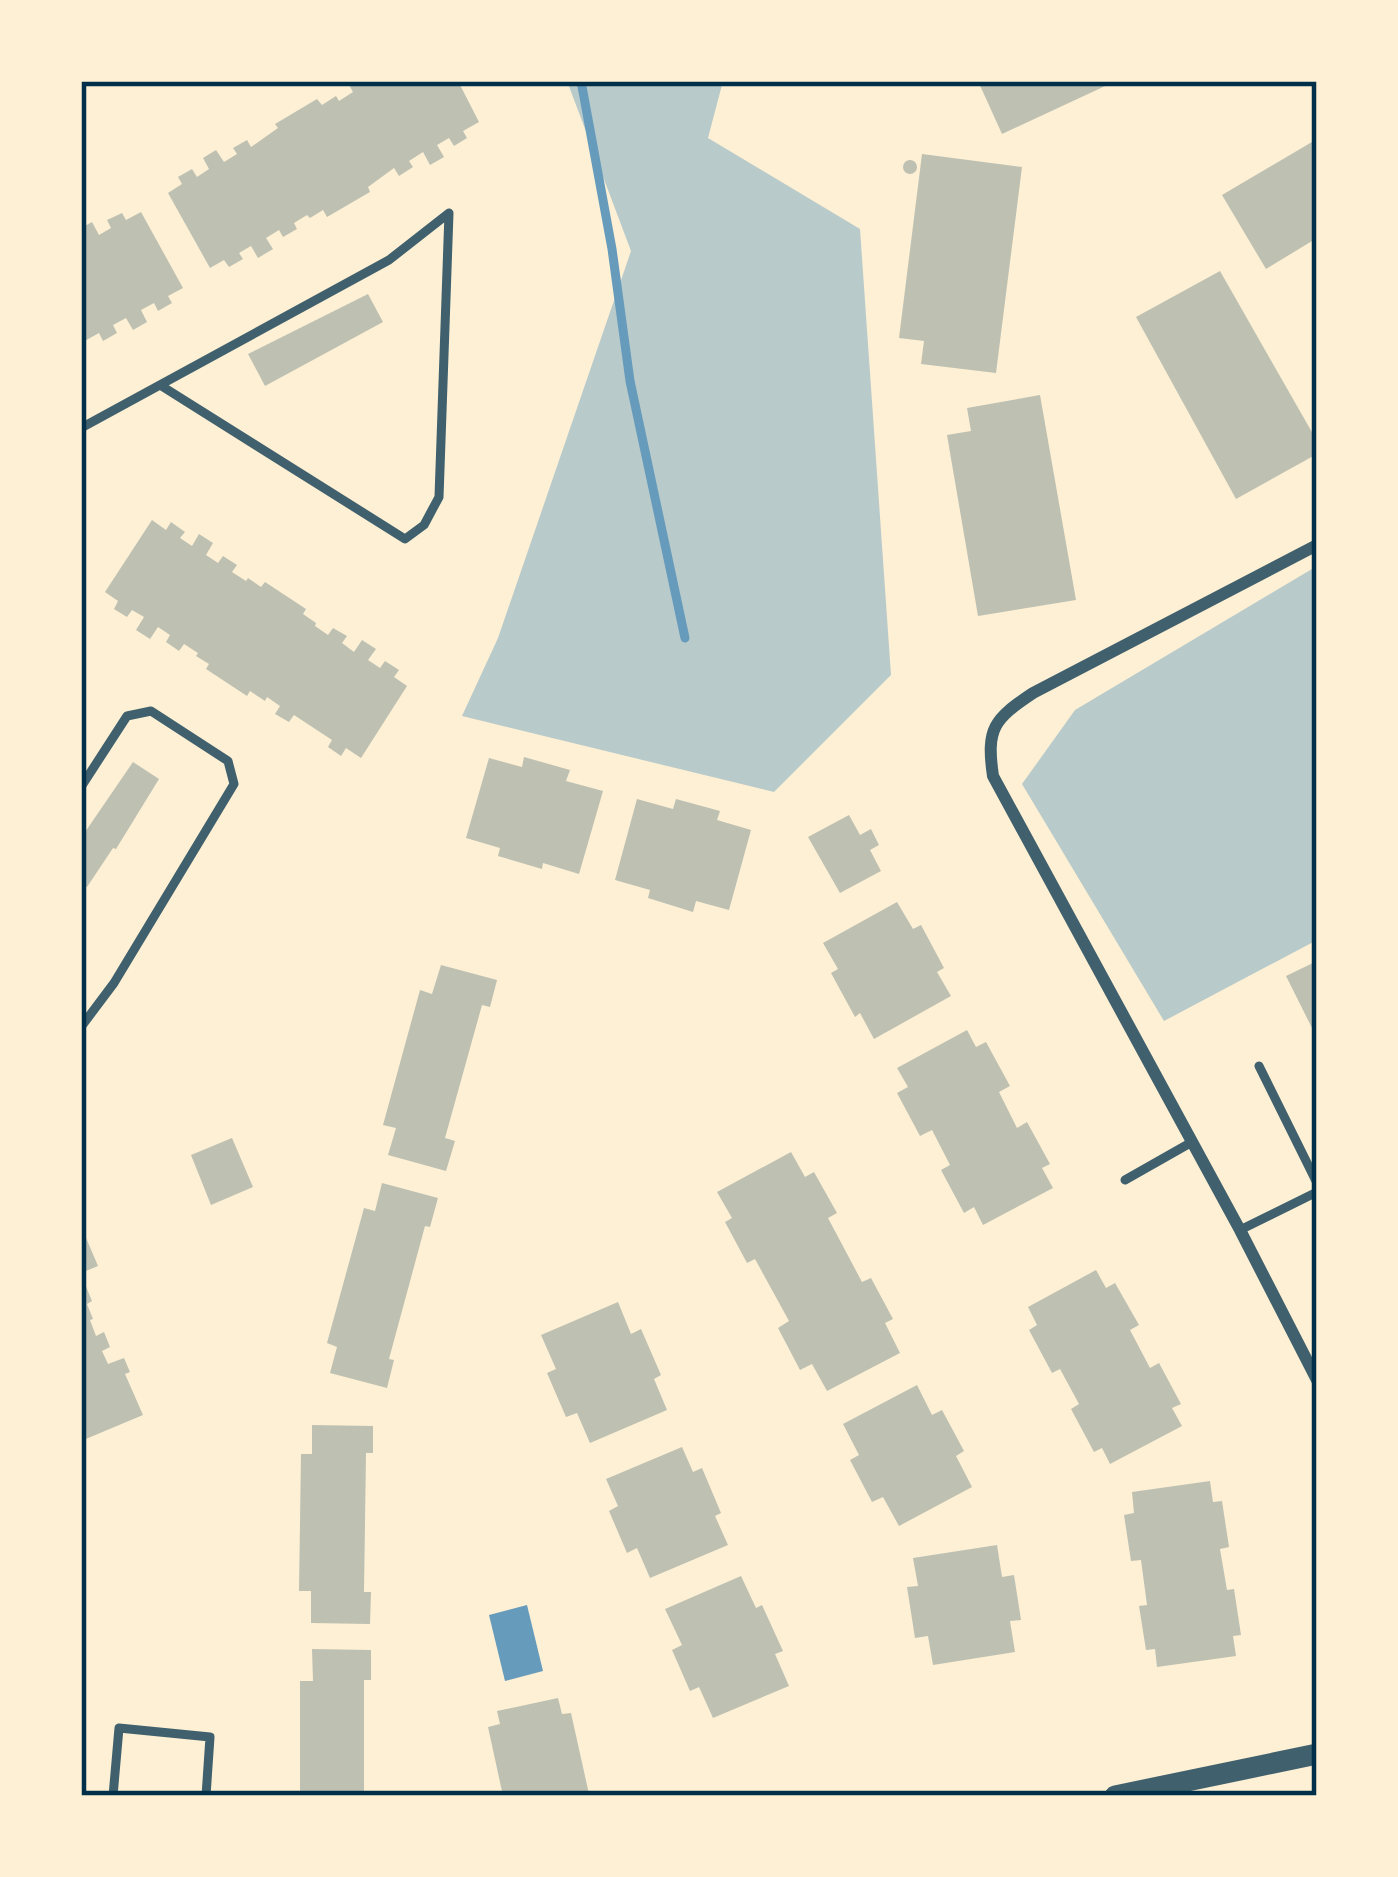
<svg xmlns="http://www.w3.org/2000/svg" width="1398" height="1877" font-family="Jost,sans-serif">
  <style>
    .green { fill: #b9caca }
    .water { fill: #669bbc }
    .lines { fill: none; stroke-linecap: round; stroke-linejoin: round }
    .stream { stroke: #669bbc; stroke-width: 9 }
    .building { fill: #bec0b2 }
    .service { stroke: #3f606c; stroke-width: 9 }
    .minor { stroke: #3f606c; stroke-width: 12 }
    .tertiary { stroke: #3f606c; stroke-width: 21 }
    .neatline { fill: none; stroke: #003049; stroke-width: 4.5 }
  </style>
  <rect width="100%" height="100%" fill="#fdf0d5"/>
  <!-- green -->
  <g class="green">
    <polygon points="567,81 723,81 708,138 860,229 891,675 774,792 462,716 498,638 631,251"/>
    <polygon points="1317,566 1317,940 1164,1021 1022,784 1075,710"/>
  </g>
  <!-- water -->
  <polygon class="water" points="527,1605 543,1671 505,1681 489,1615"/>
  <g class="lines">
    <!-- stream -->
    <polyline class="stream" points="581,81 612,249 630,381 685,638"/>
  </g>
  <!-- building -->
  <g class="building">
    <polygon points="356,81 365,81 368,85 375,81 458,81 479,122 463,131 467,138 454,146 449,138 437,145 444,157 430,165 423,152 409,161 413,167 399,176 394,168 368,187 370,192 327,217 323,210 310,218 307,215 294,223 297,229 283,237 279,230 266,238 273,249 258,258 251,246 239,253 243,259 229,267 224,260 210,268 168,193 182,184 178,177 192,169 197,177 209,169 203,158 216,150 224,162 237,154 233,148 247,140 251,147 278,128 275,124 317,99 322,105 336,96 339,101 353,92 349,85"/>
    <polygon points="978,81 1116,81 1002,134"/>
    <polygon points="1317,139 1317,238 1266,269 1222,195"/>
    <polygon points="922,154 1022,167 996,373 921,364 924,341 899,338"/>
    <circle cx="910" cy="167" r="7"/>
    <polygon points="141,212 183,288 168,296 172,303 158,311 154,303 141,310 147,322 133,330 126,318 113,325 117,333 103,341 99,333 81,343 81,244 84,242 81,228 92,222 99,235 111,228 107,220 122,213 126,220"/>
    <polygon points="1220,271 1317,441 1317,454 1236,499 1136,317"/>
    <polygon points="368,294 383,322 265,386 248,354"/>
    <polygon points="1040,395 1076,600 978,616 947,435 971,431 967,408"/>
    <polygon points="152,520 166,530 171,522 185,532 180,538 192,546 199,534 213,543 206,555 218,563 223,556 237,565 232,572 246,581 248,578 261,587 265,582 306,609 303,614 316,623 315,626 328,635 333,628 347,636 342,643 354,652 362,640 376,649 368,660 380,668 385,661 399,670 394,677 407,686 361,758 346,748 341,756 328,747 332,740 294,715 289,722 275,714 280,706 267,697 265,701 250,691 247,696 206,669 209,664 196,656 198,653 184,644 179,651 166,642 170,635 158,627 150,639 136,630 144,617 132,610 127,617 114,609 118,601 105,592"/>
    <polygon points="524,757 570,770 566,781 603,791 579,874 543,863 542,869 498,856 500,848 466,838 489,758 522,767"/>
    <polygon points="133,762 159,779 116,849 113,848 87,887 81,883 81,838"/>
    <polygon points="637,799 673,809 676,799 720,811 717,820 751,830 729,910 696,901 693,912 648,898 650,890 615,880"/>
    <polygon points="849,815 860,835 871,829 879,845 870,850 881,871 840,893 808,837"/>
    <polygon points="897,902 913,929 921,925 944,968 937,972 951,996 874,1039 860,1013 855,1017 831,973 838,969 823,943"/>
    <polygon points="1317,961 1317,1038 1286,976"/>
    <polygon points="441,965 497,980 490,1007 482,1005 445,1138 455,1141 446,1171 388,1155 396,1128 383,1125 420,990 432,994"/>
    <polygon points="967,1030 976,1047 986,1042 1010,1086 999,1092 1017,1128 1027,1122 1050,1164 1042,1168 1053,1188 983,1225 974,1207 964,1213 941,1170 950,1165 932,1130 920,1136 897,1093 908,1087 897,1068"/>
    <polygon points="232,1138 253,1187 211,1205 191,1155"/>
    <polygon points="791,1152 805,1177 814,1172 837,1213 828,1218 862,1282 871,1278 893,1319 885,1323 900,1353 827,1391 812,1364 800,1370 778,1328 789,1321 755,1259 747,1263 725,1222 732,1218 717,1192"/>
    <polygon points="382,1183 438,1198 430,1227 425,1226 389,1359 394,1360 387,1388 330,1373 337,1347 327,1343 364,1208 375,1211"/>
    <polygon points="81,1226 98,1266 81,1273"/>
    <polygon points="1096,1270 1106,1288 1115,1283 1139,1325 1130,1330 1150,1368 1159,1363 1181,1404 1172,1408 1182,1426 1110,1464 1102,1448 1094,1452 1071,1409 1079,1404 1060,1369 1052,1373 1029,1330 1037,1325 1028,1307"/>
    <polygon points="81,1274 92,1301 87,1304 93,1319 90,1320 96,1336 104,1332 110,1347 102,1351 108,1364 124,1358 130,1372 125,1374 143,1415 81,1441"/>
    <polygon points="618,1302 631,1334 641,1329 661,1375 654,1379 667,1410 590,1443 577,1413 566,1417 547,1373 556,1369 541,1335"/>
    <polygon points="917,1385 932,1415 942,1410 964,1451 956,1456 972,1487 899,1526 883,1497 872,1502 850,1460 859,1455 843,1424"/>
    <polygon points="312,1425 373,1426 373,1453 366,1453 364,1592 371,1592 370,1624 311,1623 311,1591 299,1591 301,1454 312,1454"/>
    <polygon points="682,1447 693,1472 702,1468 721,1513 715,1516 728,1545 650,1578 637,1548 627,1553 609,1511 618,1506 606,1479"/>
    <polygon points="1210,1481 1213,1502 1222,1501 1229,1547 1220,1549 1227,1590 1234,1589 1241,1635 1233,1636 1236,1656 1157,1667 1155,1649 1146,1650 1139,1606 1147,1605 1141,1560 1131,1561 1124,1515 1134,1513 1132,1492"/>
    <polygon points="997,1545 1002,1577 1014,1575 1021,1620 1010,1621 1015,1652 933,1665 928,1636 915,1638 907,1587 918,1586 913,1558"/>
    <polygon points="741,1576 756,1608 762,1605 783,1651 775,1654 789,1686 713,1718 699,1687 690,1691 672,1650 682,1645 665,1609"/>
    <polygon points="312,1649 371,1650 371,1680 364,1680 364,1796 300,1796 300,1681 313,1681"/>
    <polygon points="558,1698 562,1714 571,1713 589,1794 503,1796 488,1727 500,1724 497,1711"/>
  </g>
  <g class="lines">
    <!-- service -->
    <g class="service">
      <polyline points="81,428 389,260 449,213 439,497 424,525 405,539 160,385"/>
      <polyline points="81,787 127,716 151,711 228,761 234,784 114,983 81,1027"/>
      <polyline points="1259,1066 1317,1183"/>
      <polyline points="1125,1180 1192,1142"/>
      <polyline points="1240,1230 1317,1192"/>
      <polyline points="113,1796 119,1728 210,1737 206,1796"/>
    </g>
    <!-- minor -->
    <path class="minor" d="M1317 545 1033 693C994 719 986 728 993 776L1240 1230 1317 1380"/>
    <!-- tertiary -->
    <polyline class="tertiary" points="1115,1796 1317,1754"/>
  </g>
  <!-- border -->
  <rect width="1398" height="1877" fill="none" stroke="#fdf0d5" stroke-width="168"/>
  <rect x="84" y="84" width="1230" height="1709" class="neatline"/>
</svg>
